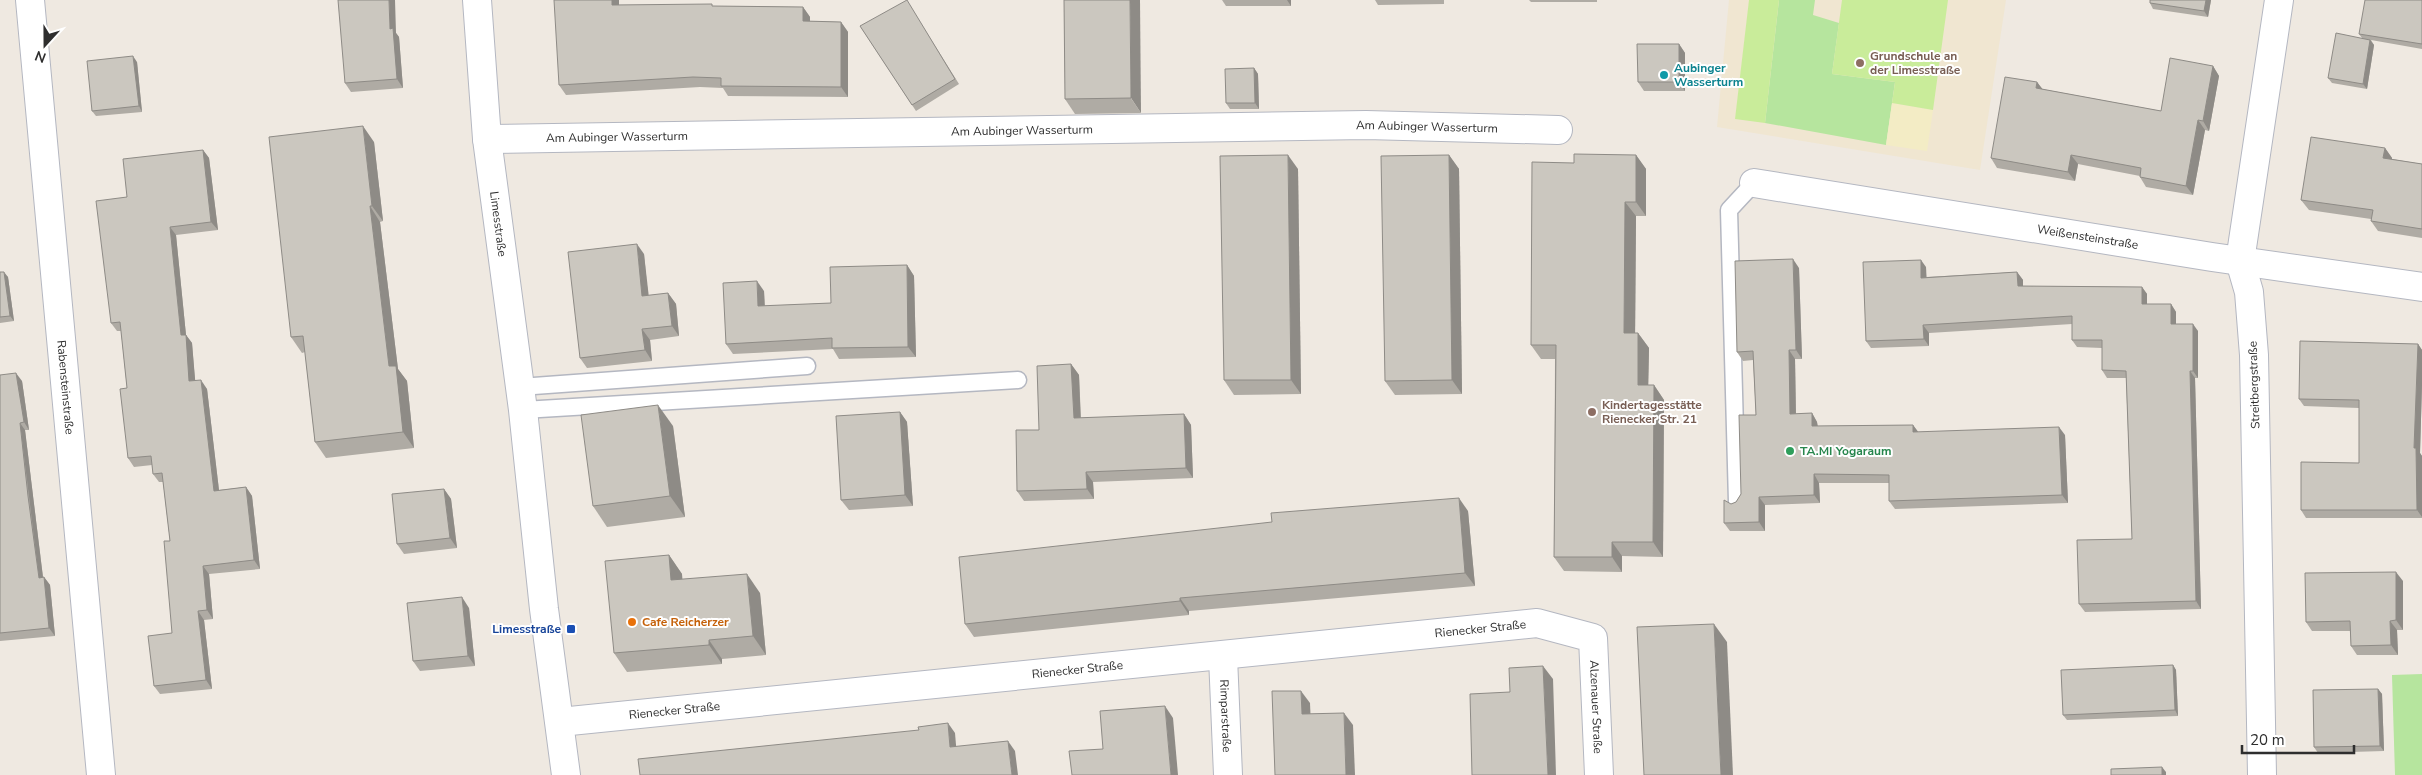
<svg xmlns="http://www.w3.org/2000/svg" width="2422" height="775" font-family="'Nunito Sans',sans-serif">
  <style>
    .education { fill: #f0e6d1 }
    .green { fill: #b6e59e }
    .sand { fill: #f3ecc5 }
    .pitch { fill: #c9ec9a }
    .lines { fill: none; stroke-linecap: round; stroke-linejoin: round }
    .lane-casing { stroke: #b4b7c1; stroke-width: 19 }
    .street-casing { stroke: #b4b7c1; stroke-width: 30 }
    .secondary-casing { stroke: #b4b7c1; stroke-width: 30 }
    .lane { stroke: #fff; stroke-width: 16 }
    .street { stroke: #fff; stroke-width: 28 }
    .secondary { stroke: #fff; stroke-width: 28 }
    .wall { fill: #afaba4 }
    .shaded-wall { fill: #8e8b86 }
    .building { fill: #cbc7bf; stroke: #8e8b86 }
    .education-dot { fill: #8d6e63; stroke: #fff; stroke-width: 2 }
    .culture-dot { fill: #0f9aa8; stroke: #fff; stroke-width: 2 }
    .leisure-dot { fill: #2e9e5b; stroke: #fff; stroke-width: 2 }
    .food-dot { fill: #e8710a; stroke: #fff; stroke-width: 2 }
    .transit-dot { fill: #1a4fb4; stroke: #fff; stroke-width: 2 }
    .labels { text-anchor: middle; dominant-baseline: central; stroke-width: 4; stroke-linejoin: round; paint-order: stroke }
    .education-label { font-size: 12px; font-weight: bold; fill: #785e54; stroke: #fff; text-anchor: start }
    .culture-label { font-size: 12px; font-weight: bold; fill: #0d838f; stroke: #fff; text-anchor: start }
    .street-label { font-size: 12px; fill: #2e2e2e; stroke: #fff }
    .leisure-label { font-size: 12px; font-weight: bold; fill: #27864d; stroke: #fff; text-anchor: start }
    .food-label { font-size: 12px; font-weight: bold; fill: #c56008; stroke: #fff; text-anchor: start }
    .transit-label { font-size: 12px; font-weight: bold; fill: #164399; stroke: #fff; text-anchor: end }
  </style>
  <rect width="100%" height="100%" fill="#efe9e1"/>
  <!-- education -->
  <polygon class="education" points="1729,0 2006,0 1980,170 1717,127"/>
  <!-- green -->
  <g class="green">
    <polygon points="1779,0 1815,0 1813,15 1839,23 1832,74 1895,82 1886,145 1765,123"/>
    <polygon points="2422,674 2422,775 2395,775 2392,675"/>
  </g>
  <!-- sand -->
  <polygon class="sand" points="1892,103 1933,110 1927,151 1886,145"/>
  <!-- pitch -->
  <g class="pitch">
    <polygon points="1749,0 1779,0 1765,123 1735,119"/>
    <polygon points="1842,0 1948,0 1933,110 1892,103 1895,82 1832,74"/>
  </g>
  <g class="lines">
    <!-- lane casing -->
    <g class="lane-casing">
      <g id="lane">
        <polyline points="520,387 807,366"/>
        <polyline points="523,410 1018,380"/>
        <polyline points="1737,502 1729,210 1754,183"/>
      </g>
    </g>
    <!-- street casing -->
    <g class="street-casing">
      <g id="street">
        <path id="s1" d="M30 0 101 775"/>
        <path id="s2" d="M487 139 1366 125 1558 130"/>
        <path id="s3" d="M1754 183 2212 257 2422 287"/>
        <path id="s4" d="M1223 657 1228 775"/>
        <path id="s5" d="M560 722 1537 623 1593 638 1599 775"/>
        <polyline points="2262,775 2254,355 2249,292 2240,261 2279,0"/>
      </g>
    </g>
    <!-- secondary casing -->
    <g class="secondary-casing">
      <g id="secondary">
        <path id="s6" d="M477 0 487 139 523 410 544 609 566 775"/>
      </g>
    </g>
    <!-- lane -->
    <use href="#lane" class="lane"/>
    <!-- street -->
    <use href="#street" class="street"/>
    <!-- secondary -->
    <use href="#secondary" class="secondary"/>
  </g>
  <!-- wall -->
  <g class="wall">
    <polygon points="1064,0 1141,113 1075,114 1065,99"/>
    <polygon points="1222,0 1291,0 1291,6 1226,6"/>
    <polygon points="1375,0 1444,0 1444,4 1378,5"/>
    <polygon points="1529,0 1597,0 1597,2 1531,2"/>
    <polygon points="2150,0 2211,0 2208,17 2153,9 2150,3"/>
    <polygon points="2422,0 2422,49 2371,40 2374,45 2367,89 2332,83 2328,78 2362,38 2359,34"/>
    <polygon points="619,5 803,7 810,17 810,21 841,22 848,32 848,97 728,96 723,88 700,87 566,95 559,85"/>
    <polygon points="910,6 959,84 916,111 860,26"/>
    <polygon points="396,33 399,37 403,88 351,92 345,83"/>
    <polygon points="1679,44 1685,53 1685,91 1644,91 1638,82"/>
    <polygon points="137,62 142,112 96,116 92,111"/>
    <polygon points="2213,66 2219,76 2209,131 2205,130 2193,195 2146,187 2140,177 2140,176 2078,164 2075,181 1997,168 1991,158 2037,82 2042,89 2161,111"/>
    <polygon points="1254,68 1258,74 1259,109 1230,109 1226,103"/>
    <polygon points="374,142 383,221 380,222 398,369 407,381 414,448 326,458 315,442 305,352 302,353 291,337"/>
    <polygon points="2385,148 2392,158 2392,159 2422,164 2422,238 2378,231 2371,221 2371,219 2309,210 2301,200"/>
    <polygon points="203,150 209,158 218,230 176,235 186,335 192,343 195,381 207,389 219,490 246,487 252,496 260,569 209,574 213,619 204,620 212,689 160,694 154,686 172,633 170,541 163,482 159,482 153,474 152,465 134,467 128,458 127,388 121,331 117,331 111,323 127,197"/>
    <polygon points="1449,155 1459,169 1462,394 1395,395 1385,381"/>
    <polygon points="1636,155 1646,169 1646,216 1636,216 1635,333 1638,333 1649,348 1648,385 1654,385 1664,400 1663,557 1622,556 1622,572 1564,571 1554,557 1555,359 1541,359 1531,345 1574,163"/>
    <polygon points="1298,169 1301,394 1234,395 1224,380"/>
    <polygon points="644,254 648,296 668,293 676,304 679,336 650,340 652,361 587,368 580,358"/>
    <polygon points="907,265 914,276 916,357 839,359 833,349 733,354 726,344 764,291 765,306 831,303"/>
    <polygon points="1926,267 1926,277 2017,272 2023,280 2023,286 2142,287 2147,294 2147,304 2171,304 2176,312 2176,324 2198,331 2198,378 2195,378 2201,609 2085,612 2079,604 2132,539 2126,378 2107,378 2102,370 2102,348 2077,347 2072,340 2072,324 1929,333 1929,346 1871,348 1866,341"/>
    <polygon points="1799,268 1802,359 1795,359 1796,414 1812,413 1817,422 1818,426 1913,425 1918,432 2065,435 2068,503 1895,509 1889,501 1889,483 1819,483 1820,503 1765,505 1765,531 1730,531 1724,523 1731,504 1736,502 1741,494 1756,415 1753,360 1743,361 1737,352"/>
    <polygon points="0,272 8,277 14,321 0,323"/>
    <polygon points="2418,344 2422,350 2422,385 2420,453 2422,456 2422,518 2306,518 2301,510 2359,463 2359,408 2304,406 2299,399"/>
    <polygon points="1071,364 1079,375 1081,418 1184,414 1191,425 1193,478 1093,482 1094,499 1024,501 1017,491 1039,430"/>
    <polygon points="0,375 22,381 29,430 25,430 34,504 43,577 44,577 50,585 55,636 0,641"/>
    <polygon points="900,412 907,422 913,506 849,510 841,500"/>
    <polygon points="673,426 685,517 607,527 593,506"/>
    <polygon points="444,489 451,499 457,548 404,554 397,544"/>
    <polygon points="1468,511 1475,586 1189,611 1189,615 974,637 965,624"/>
    <polygon points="669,555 682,574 682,580 760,593 766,655 722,659 722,664 627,672 614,653"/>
    <polygon points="2403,581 2403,630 2397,630 2398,655 2357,655 2351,646 2350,631 2312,631 2306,622"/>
    <polygon points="469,608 475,666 420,671 413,661"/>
    <polygon points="2173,665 2176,670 2178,716 2067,720 2063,715"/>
    <polygon points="2378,689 2382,694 2384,751 2318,753 2314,747"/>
  </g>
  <!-- shaded-wall -->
  <g class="shaded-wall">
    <polygon points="389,0 395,0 396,33 399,37 403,88 397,79 390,29"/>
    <polygon points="612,0 619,0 619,15 612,5"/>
    <polygon points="1130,0 1140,0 1141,113 1131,98"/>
    <polygon points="1287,0 1291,0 1291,6"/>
    <polygon points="2206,0 2211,0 2208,17 2204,11"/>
    <polygon points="803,7 810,17 810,31 803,21"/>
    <polygon points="841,22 848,32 848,97 841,87"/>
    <polygon points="2370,40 2374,45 2367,89 2363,84"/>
    <polygon points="1679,44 1685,53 1685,91 1679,82"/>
    <polygon points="133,56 137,62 142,112 139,106"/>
    <polygon points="2213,66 2219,76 2209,131 2203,121"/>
    <polygon points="1254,68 1258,74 1259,109 1255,103"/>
    <polygon points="2037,82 2044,91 2036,88"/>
    <polygon points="2198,120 2205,130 2193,195 2186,186"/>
    <polygon points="363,126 374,142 383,221 372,206"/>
    <polygon points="2385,148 2392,158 2391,168 2383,158"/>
    <polygon points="203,150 209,158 218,230 211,222"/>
    <polygon points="1288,155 1298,169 1301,394 1291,380"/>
    <polygon points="1449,155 1459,169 1462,394 1452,380"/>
    <polygon points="1636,155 1646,169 1646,216 1636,202"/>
    <polygon points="2071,155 2078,164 2075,181 2068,172"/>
    <polygon points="1625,202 1636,216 1635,348 1624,333"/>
    <polygon points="370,206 380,222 398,369 407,381 414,448 403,432 389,366"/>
    <polygon points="170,227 176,235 186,335 192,343 196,390 189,381 181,335"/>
    <polygon points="637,244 644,254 650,307 642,296"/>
    <polygon points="1793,259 1799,268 1802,359 1796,350"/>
    <polygon points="1921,260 1926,267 1927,285 1921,278"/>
    <polygon points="907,265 914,276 916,357 908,347"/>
    <polygon points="4,272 8,277 14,321 10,316"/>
    <polygon points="2017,272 2023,280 2023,293 2018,286"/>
    <polygon points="757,281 764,291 765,317 758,306"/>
    <polygon points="2142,287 2147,294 2147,312 2142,304"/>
    <polygon points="668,293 676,304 679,336 672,326"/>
    <polygon points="2171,304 2176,312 2176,331 2171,324"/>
    <polygon points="2193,324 2198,331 2198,378 2193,371"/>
    <polygon points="1923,325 1929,333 1929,346 1924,339"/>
    <polygon points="642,329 650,340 652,361 645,350"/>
    <polygon points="1638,333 1649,348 1648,400 1638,385"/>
    <polygon points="2418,344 2422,350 2422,385 2420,453 2422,456 2422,517 2417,510 2414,448"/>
    <polygon points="1789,350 1795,359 1796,422 1790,414"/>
    <polygon points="1071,364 1079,375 1081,429 1074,418"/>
    <polygon points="2190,371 2195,378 2201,609 2196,601"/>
    <polygon points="16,373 22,381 29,430 24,422"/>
    <polygon points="201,380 207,389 220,499 214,491"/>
    <polygon points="1654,385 1664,400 1663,557 1653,542"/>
    <polygon points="658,405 673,426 685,517 670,496"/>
    <polygon points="900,412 907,422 913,506 905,495"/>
    <polygon points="1812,413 1817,422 1818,434 1812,426"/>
    <polygon points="1184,414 1191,425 1193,478 1186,468"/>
    <polygon points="20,423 25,430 44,586 39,578"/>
    <polygon points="1913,425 1919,433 1913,432"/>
    <polygon points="2059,427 2065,435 2068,503 2062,495"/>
    <polygon points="1086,472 1093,482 1094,499 1087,489"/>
    <polygon points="1814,474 1819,483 1820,503 1814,495"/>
    <polygon points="246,487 252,496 260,569 254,560"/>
    <polygon points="444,489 451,499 457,548 450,538"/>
    <polygon points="1759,497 1765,505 1765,531 1759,522"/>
    <polygon points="1459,498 1468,511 1475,586 1465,573"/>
    <polygon points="1612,542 1622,556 1622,572 1612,557"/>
    <polygon points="669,555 682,574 684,599 671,580"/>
    <polygon points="203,566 209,574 213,619 207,610"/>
    <polygon points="2396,572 2403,581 2403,630 2396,620"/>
    <polygon points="747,574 760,593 766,655 753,636"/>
    <polygon points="44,577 50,585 55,636 49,628"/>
    <polygon points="462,597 469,608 475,666 468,656"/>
    <polygon points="1180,598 1189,611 1189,615 1180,601"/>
    <polygon points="198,611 204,620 212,689 206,680"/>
    <polygon points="2390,621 2397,630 2398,655 2391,645"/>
    <polygon points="1714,624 1727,642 1733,775 1721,775"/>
    <polygon points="709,640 722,659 722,664 709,645"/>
    <polygon points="2173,665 2176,670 2178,716 2175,710"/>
    <polygon points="1543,666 1553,679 1556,775 1548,775"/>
    <polygon points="2378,689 2382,694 2384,751 2380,746"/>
    <polygon points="1301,691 1310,703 1311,726 1302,714"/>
    <polygon points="1165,706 1173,718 1178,775 1171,775"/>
    <polygon points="1344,713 1353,725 1355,775 1346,775"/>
    <polygon points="948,723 955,733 957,757 950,747"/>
    <polygon points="1008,741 1015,751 1018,775 1012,775"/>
    <polygon points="2162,767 2166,772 2166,775 2162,775"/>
  </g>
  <!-- building -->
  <g class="building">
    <polygon points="338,0 389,0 390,29 393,28 397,79 345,83"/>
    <polygon points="554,0 612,0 612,5 712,4 712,6 803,7 803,21 841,22 841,87 721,86 721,78 693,77 559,85"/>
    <polygon points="907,0 955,79 912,105 860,26"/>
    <polygon points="1064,0 1130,0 1131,98 1065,99"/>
    <polygon points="2150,0 2206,0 2204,11 2150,3"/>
    <polygon points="2365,0 2422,0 2422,44 2359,34"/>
    <polygon points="2336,33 2370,40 2363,84 2328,78"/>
    <polygon points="1637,44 1679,44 1679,82 1638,82"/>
    <polygon points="133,56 139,106 92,111 87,61"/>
    <polygon points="2170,58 2213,66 2203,121 2198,120 2186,186 2140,177 2141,168 2071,155 2068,172 1991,158 2005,77 2037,82 2036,88 2161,111"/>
    <polygon points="1254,68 1255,103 1226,103 1225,69"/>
    <polygon points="363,126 372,206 370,206 389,366 396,366 403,432 315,442 303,336 291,337 269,137"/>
    <polygon points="2311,137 2385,148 2383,158 2422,164 2422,229 2371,221 2373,210 2301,200"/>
    <polygon points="203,150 211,222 170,227 181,335 186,335 189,381 201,380 214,491 246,487 254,560 203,566 207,610 198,611 206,680 154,686 148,636 172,633 164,541 170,541 162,473 153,474 151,456 128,458 120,389 127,388 120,322 111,323 96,201 127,197 123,159"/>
    <polygon points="1574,154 1636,155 1636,202 1625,202 1624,333 1638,333 1638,385 1654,385 1653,542 1612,542 1612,557 1554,557 1556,345 1531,345 1532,162 1574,163"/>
    <polygon points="1288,155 1291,380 1224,380 1220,156"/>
    <polygon points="1449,155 1452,380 1385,381 1381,156"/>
    <polygon points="637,244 642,296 668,293 672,326 642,329 645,350 580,358 568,252"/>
    <polygon points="1793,259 1796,350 1789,350 1790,414 1812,413 1812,426 1913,425 1913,432 2059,427 2062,495 1889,501 1889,475 1814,474 1814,495 1759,497 1759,522 1724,523 1724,500 1731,504 1736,502 1741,494 1739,415 1756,415 1753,351 1737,352 1735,261"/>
    <polygon points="1921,260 1921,278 2017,272 2018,286 2142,287 2142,304 2171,304 2171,324 2193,324 2193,371 2190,371 2196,601 2079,604 2077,540 2132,539 2126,371 2102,370 2102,340 2072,340 2072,316 1923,325 1924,339 1866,341 1863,262"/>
    <polygon points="907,265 908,347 832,348 832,338 726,344 723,283 757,281 758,306 831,303 830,267"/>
    <polygon points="0,272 4,272 10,316 0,317"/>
    <polygon points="2300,341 2418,344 2414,448 2416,448 2417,510 2301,510 2301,462 2359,463 2359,400 2299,399"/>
    <polygon points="1071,364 1074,418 1184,414 1186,468 1086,472 1087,489 1017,491 1016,430 1039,430 1037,366"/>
    <polygon points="16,373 24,422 20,423 28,496 39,578 44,577 49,628 0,633 0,375"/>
    <polygon points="658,405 670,496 593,506 581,415"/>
    <polygon points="900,412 905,495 841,500 836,416"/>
    <polygon points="444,489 450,538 397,544 392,494"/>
    <polygon points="1459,498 1465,573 1180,598 1180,601 965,624 959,557 1272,522 1271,513"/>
    <polygon points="669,555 671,580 747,574 753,636 709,640 709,645 614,653 605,561"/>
    <polygon points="2396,572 2396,620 2390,621 2391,645 2351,646 2350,621 2306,622 2305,573"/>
    <polygon points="462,597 468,656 413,661 407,603"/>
    <polygon points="1714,624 1721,775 1644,775 1637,627"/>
    <polygon points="2173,665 2175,710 2063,715 2061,670"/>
    <polygon points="1543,666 1548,775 1472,775 1470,694 1510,692 1509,668"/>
    <polygon points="2378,689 2380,746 2314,747 2313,690"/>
    <polygon points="1272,691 1301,691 1302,714 1344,713 1346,775 1275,775"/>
    <polygon points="1165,706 1171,775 1072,775 1069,751 1103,749 1100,711"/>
    <polygon points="948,723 950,747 1008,741 1012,775 640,775 638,759 919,730 918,727"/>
    <polygon points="2162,767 2162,775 2111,775 2111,769"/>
  </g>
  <!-- markers -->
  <g class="education-dot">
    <circle cx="1860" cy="63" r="5"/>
    <circle cx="1592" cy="412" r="5"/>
  </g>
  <circle class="culture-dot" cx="1664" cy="75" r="5"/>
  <circle class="leisure-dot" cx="1790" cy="451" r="5"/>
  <circle class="food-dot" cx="632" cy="622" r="5"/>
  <rect class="transit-dot" x="566" y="624" width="10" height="10" rx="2.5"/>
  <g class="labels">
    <!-- education labels -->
    <g class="education-label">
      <text x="1870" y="56">Grundschule an<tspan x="1870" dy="14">der Limesstraße</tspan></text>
      <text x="1602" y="405">Kindertagesstätte<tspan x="1602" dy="14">Rienecker Str. 21</tspan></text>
    </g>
    <!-- culture labels -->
    <g class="culture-label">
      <text x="1674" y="68">Aubinger<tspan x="1674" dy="14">Wasserturm</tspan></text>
    </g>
    <!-- street labels -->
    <g class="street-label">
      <text stroke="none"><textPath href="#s2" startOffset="940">Am Aubinger Wasserturm</textPath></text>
      <text stroke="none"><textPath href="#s2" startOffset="535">Am Aubinger Wasserturm</textPath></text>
      <text stroke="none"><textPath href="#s2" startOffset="130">Am Aubinger Wasserturm</textPath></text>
      <text stroke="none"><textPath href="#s6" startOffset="225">Limesstraße</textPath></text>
      <text stroke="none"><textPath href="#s3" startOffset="338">Weißensteinstraße</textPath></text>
      <text transform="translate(2254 385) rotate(-92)">Streitbergstraße</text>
      <text stroke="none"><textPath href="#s1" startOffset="389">Rabensteinstraße</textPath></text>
      <text stroke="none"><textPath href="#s5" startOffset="925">Rienecker Straße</textPath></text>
      <text stroke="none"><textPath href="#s5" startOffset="520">Rienecker Straße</textPath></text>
      <text stroke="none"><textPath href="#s5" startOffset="1109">Alzenauer Straße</textPath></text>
      <text stroke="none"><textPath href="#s5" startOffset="115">Rienecker Straße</textPath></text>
      <text stroke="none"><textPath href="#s4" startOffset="59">Rimparstraße</textPath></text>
    </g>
    <!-- leisure labels -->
    <g class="leisure-label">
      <text x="1800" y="451">TA.MI Yogaraum</text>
    </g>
    <!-- food labels -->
    <g class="food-label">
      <text x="642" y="622">Cafe Reicherzer</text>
    </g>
    <!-- transit labels -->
    <g class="transit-label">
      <text x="561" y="629">Limesstraße</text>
    </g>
  </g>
  <!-- north arrow -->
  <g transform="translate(45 45) rotate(201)" stroke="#ffffff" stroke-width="4" paint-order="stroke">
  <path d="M0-4L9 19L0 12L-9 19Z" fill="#2e2e2e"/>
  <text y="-8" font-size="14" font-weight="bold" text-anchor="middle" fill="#2e2e2e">N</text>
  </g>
  <!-- scale -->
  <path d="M2242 745v8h112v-8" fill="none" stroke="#2e2e2e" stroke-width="2.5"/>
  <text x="2250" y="745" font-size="15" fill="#2e2e2e" stroke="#ffffff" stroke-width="4" paint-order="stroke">20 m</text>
</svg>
